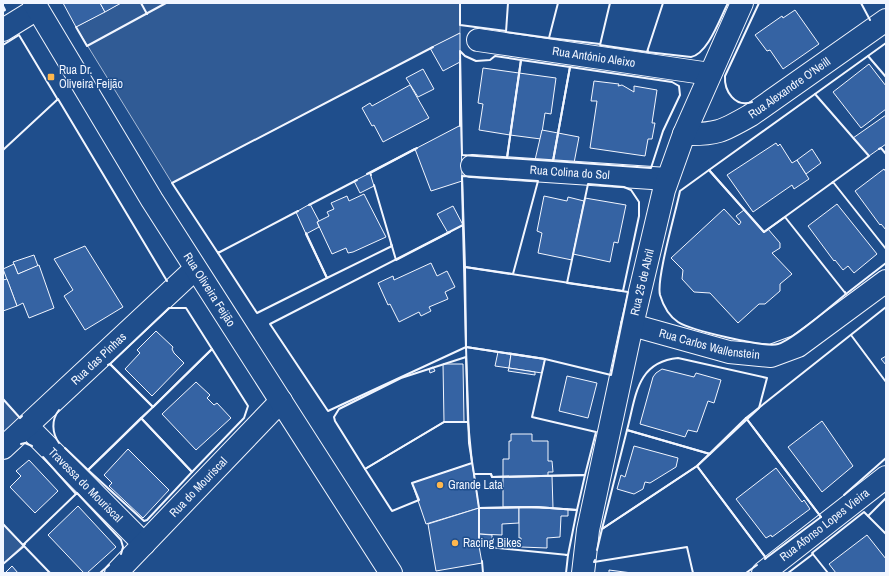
<svg xmlns="http://www.w3.org/2000/svg" width="889" height="576" font-family="'Archivo Narrow',sans-serif">
  <style>
    .green { fill: #305b95; stroke: #a8bbd7 }
    .building { fill: #3563a3; stroke: #f2f6ff }
    .lines { fill: none; stroke-linecap: round; stroke-linejoin: round }
    .minor-casing { stroke: #f2f6ff; stroke-width: 24 }
    .major-casing { stroke: #f2f6ff; stroke-width: 24 }
    .minor { stroke: #1f4e8c; stroke-width: 22 }
    .major { stroke: #1f4e8c; stroke-width: 22 }
    .wall { stroke: #f2f6ff; stroke-width: 2 }
    .poi-dot { fill: #ffb74d; stroke: #1f4e8c; stroke-width: 1.5 }
    .labels { text-anchor: middle; dominant-baseline: central; stroke-width: 3; stroke-linejoin: round; paint-order: stroke }
    .street-label { font-size: 12px; fill: #f2f6ff; stroke: #1f4e8c }
    .poi-label { font-size: 12px; fill: #f2f6ff; stroke: #1f4e8c; text-anchor: start }
  </style>
  <rect width="100%" height="100%" fill="#1f4e8c"/>
  <!-- green -->
  <g class="green">
    <polygon points="121,3 460,3 460,33 172,183 76,27"/>
    <polygon points="3,399 20,418 3,434"/>
    <polygon points="3,524 23,545 3,564"/>
  </g>
  <!-- building -->
  <g class="building">
    <polygon points="63,3 100,3 105,12 76,27"/>
    <polygon points="100,3 121,3 105,12"/>
    <polygon points="795,10 819,44 783,69 770,50 767,51 755,35 782,16 783,18"/>
    <polygon points="460,33 460,62 443,71 430,48"/>
    <polygon points="869,64 886,86 886,109 861,128 833,92"/>
    <polygon points="483,68 519,73 510,135 479,130 483,104 478,103"/>
    <polygon points="423,69 434,89 418,97 406,78"/>
    <polygon points="519,73 556,78 551,114 545,113 541,139 510,135"/>
    <polygon points="594,81 619,84 618,86 622,85 634,92 634,86 657,90 652,123 655,123 652,139 648,139 645,156 590,148 597,101 591,101"/>
    <polygon points="410,85 429,118 383,142 374,125 372,126 362,108 370,103 372,106"/>
    <polygon points="886,115 886,144 869,156 853,138"/>
    <polygon points="461,125 462,181 431,191 415,149"/>
    <polygon points="542,130 558,133 553,161 535,160"/>
    <polygon points="558,133 579,137 574,163 553,161"/>
    <polygon points="776,143 778,146 780,144 792,163 797,160 809,179 794,189 792,185 753,212 727,175"/>
    <polygon points="812,149 821,163 806,174 797,160"/>
    <polygon points="884,169 886,172 886,230 881,224 880,225 855,191"/>
    <polygon points="370,173 374,186 360,193 354,181"/>
    <polygon points="364,194 386,237 353,252 348,253 346,248 332,254 317,222 329,216 327,212 334,209 331,203 347,196 349,201"/>
    <polygon points="544,196 567,201 568,197 584,201 572,260 538,253 542,233 537,231"/>
    <polygon points="585,198 626,205 618,243 614,242 610,262 573,254"/>
    <polygon points="310,204 319,221 317,222 319,227 306,234 296,212"/>
    <polygon points="837,204 877,254 854,273 848,266 843,270 835,260 834,261 808,226"/>
    <polygon points="453,206 463,225 448,233 437,214"/>
    <polygon points="724,209 739,225 741,222 736,216 744,210 764,232 768,229 780,243 780,248 772,253 792,274 780,284 780,291 765,304 759,304 738,323 710,293 694,292 682,279 683,270 671,258"/>
    <polygon points="85,246 123,307 85,330 64,296 73,290 54,259"/>
    <polygon points="34,255 38,266 18,274 13,262"/>
    <polygon points="431,263 437,276 447,271 455,287 445,292 448,299 429,307 431,311 421,316 419,312 399,322 390,304 388,305 378,283 393,276 394,280"/>
    <polygon points="14,264 18,274 39,265 54,308 29,318 23,303 17,306 3,269"/>
    <polygon points="7,279 17,306 3,311 3,280"/>
    <polygon points="156,331 173,347 172,349 174,353 184,363 152,396 125,369 140,353 137,350"/>
    <polygon points="498,352 511,354 509,368 495,366"/>
    <polygon points="511,354 545,359 542,373 509,368"/>
    <polygon points="886,356 886,365 881,359"/>
    <polygon points="443,364 463,364 464,422 444,422"/>
    <polygon points="433,367 435,371 430,373 429,369"/>
    <polygon points="509,368 535,372 535,375 508,371"/>
    <polygon points="662,369 694,377 696,373 721,380 714,403 708,401 697,432 688,430 685,437 640,424 653,377 656,373"/>
    <polygon points="567,376 597,383 588,418 559,411"/>
    <polygon points="196,382 210,395 207,398 214,405 217,403 231,418 196,450 162,414"/>
    <polygon points="822,421 853,466 822,492 788,447"/>
    <polygon points="511,434 532,434 532,441 548,441 548,461 552,461 553,472 548,472 548,476 503,477 503,459 509,459 509,441 511,441"/>
    <polygon points="634,446 678,458 676,467 650,483 645,482 643,489 634,494 617,489 621,475 625,477"/>
    <polygon points="128,449 169,490 143,518 109,486 112,483 104,475"/>
    <polygon points="29,460 58,491 35,513 10,487 21,476 16,471"/>
    <polygon points="472,463 479,508 426,524 412,483"/>
    <polygon points="776,468 802,502 804,500 810,509 772,537 771,535 766,538 736,499"/>
    <polygon points="548,476 552,476 553,508 503,507 503,477"/>
    <polygon points="78,506 116,547 87,573 84,573 48,535"/>
    <polygon points="519,507 519,523 502,524 502,535 479,534 479,508"/>
    <polygon points="519,507 568,509 568,516 561,516 560,537 547,538 547,548 521,547 521,538 519,538"/>
    <polygon points="479,508 479,546 482,563 436,571 428,524"/>
    <polygon points="479,534 492,535 492,548 479,546"/>
    <polygon points="867,535 886,559 886,573 836,573 829,564"/>
    <polygon points="12,566 18,573 5,573"/>
    <polygon points="609,570 632,573 609,573"/>
  </g>
  <g class="lines">
    <!-- minor casing -->
    <g class="minor-casing">
      <g id="minor">
        <polyline points="3,30 37,9"/>
        <path id="s1" d="M478 40 710 74"/>
        <path id="s2" d="M684 134C717 135 723 131 751 115L886 20"/>
        <path id="s3" d="M472 166 667 179"/>
        <path id="s4" d="M632 325 729 352 771 356 798 346 886 281"/>
        <path id="s5" d="M27 426 144 544"/>
        <path id="s6" d="M3 448 195 269"/>
        <path id="s7" d="M116 573 281 401"/>
        <path id="s8" d="M583 573 588 530 632 325 664 190 684 134 742 3"/>
        <path id="s9" d="M763 573 886 477"/>
      </g>
    </g>
    <!-- major casing -->
    <g class="major-casing">
      <g id="major">
        <path id="s10" d="M34 3 152 200 391 573"/>
      </g>
    </g>
    <!-- minor -->
    <use href="#minor" class="minor"/>
    <!-- major -->
    <use href="#major" class="major"/>
    <!-- wall -->
    <g class="wall">
      <polyline points="141,3 147,14"/>
      <polyline points="460,3 460,25 506,31"/>
      <polyline points="508,3 506,32 549,38"/>
      <polyline points="558,3 549,38 600,44"/>
      <polyline points="610,3 600,45 647,52 648,51"/>
      <path d="M663 3 647 52 691 57C708 54 720 18 728 3"/>
      <polyline points="861,3 870,20"/>
      <polyline points="3,6 5,10 3,11"/>
      <polyline points="76,27 87,46 166,3"/>
      <polyline points="3,45 19,35 58,100"/>
      <polygon points="460,51 465,56 476,61 490,60 495,56 521,60 507,158 462,155"/>
      <polyline points="868,56 886,77"/>
      <polygon points="521,60 570,67 553,161 507,158"/>
      <polygon points="570,67 672,82 679,86 680,95 663,131 651,168 553,161"/>
      <polygon points="815,94 869,156 764,232 709,170"/>
      <polyline points="815,94 886,43"/>
      <path d="M752 102C735 108 724 91 725 76L759 3"/>
      <polyline points="460,126 460,60"/>
      <polyline points="879,149 881,148 886,154"/>
      <polyline points="3,150 58,99 167,281"/>
      <path d="M709 170 764 232 785 217 846 294C832 305 793 340 778 344 765 348 690 330 678 322 669 316 663 305 660 295 656 279 676 211 680 191Z"/>
      <polyline points="367,174 415,149"/>
      <polyline points="371,175 370,173 417,148"/>
      <polygon points="462,176 538,181 513,274 465,267"/>
      <polyline points="832,183 833,182 886,249"/>
      <polygon points="588,184 624,187 631,190 639,202 639,216 623,291 567,283"/>
      <polyline points="374,185 396,260 450,232"/>
      <polyline points="309,205 357,180"/>
      <polyline points="298,211 218,253 172,183 433,47"/>
      <polygon points="463,225 466,347 328,411 270,324"/>
      <polyline points="462,226 463,225 462,179"/>
      <polyline points="306,233 327,278 392,246 391,244"/>
      <polyline points="219,252 218,253 257,313 327,278 306,234"/>
      <polygon points="465,267 628,292 611,375 545,359 466,347"/>
      <polyline points="845,292 846,294 886,263"/>
      <polygon points="169,308 186,308 212,349 153,407 110,364"/>
      <polyline points="851,335 886,382"/>
      <polygon points="466,347 545,359 532,417 596,432 585,475 492,477 491,474 474,474 469,443"/>
      <polygon points="466,357 468,422 444,422 365,469 335,421 334,417 339,409 401,378"/>
      <path d="M678 358 767 378 759 408 710 454 627 430C636 397 636 362 678 358Z"/>
      <polyline points="108,365 110,364 153,407"/>
      <polyline points="3,399 20,418 22,416"/>
      <path d="M59 410C51 420 52 433 59 443"/>
      <polygon points="141,418 192,472 147,520 144,521 88,470"/>
      <polygon points="746,418 821,517 766,558 697,466"/>
      <polygon points="444,422 468,422 472,463 412,483 419,500 392,511 365,469"/>
      <polygon points="627,430 710,454 697,466 602,529"/>
      <polyline points="21,444 25,443 32,446"/>
      <path d="M65 448 88 470C130 430 171 389 212 349L248 406 244 418 192 472 141 418 153 407"/>
      <polyline points="43,457 76,494"/>
      <polygon points="474,474 491,474 492,477 585,475 577,510 536,507 479,508"/>
      <polyline points="844,495 886,458"/>
      <polygon points="536,507 577,510 568,555 479,546 479,508"/>
      <polyline points="868,516 886,498"/>
      <polyline points="821,517 746,418 886,307"/>
      <polyline points="3,524 23,545 25,544"/>
      <polyline points="597,550 602,529 697,466 766,558 765,559"/>
      <polyline points="595,560 594,562 687,547 693,573"/>
      <polyline points="482,561 483,573"/>
      <polyline points="3,564 24,546"/>
      <polyline points="50,573 23,545 77,493 121,540 123,547 121,554"/>
      <polyline points="100,573 109,565"/>
      <polyline points="566,573 568,555 566,555"/>
      <polyline points="746,573 757,565"/>
      <polyline points="788,573 813,554"/>
      <polyline points="828,573 812,553 864,512 886,534"/>
    </g>
  </g>
  <!-- markers -->
  <g class="poi-dot">
    <rect x="47" y="73" width="8" height="8" rx="2"/>
    <circle cx="440" cy="485" r="4"/>
    <circle cx="455" cy="543" r="4"/>
  </g>
  <g class="labels">
    <!-- street labels -->
    <g class="street-label">
      <text stroke="none"><textPath href="#s1" startOffset="117">Rua António Aleixo</textPath></text>
      <text stroke="none"><textPath href="#s2" startOffset="118">Rua Alexandre O'Neill</textPath></text>
      <text stroke="none"><textPath href="#s3" startOffset="98">Rua Colina do Sol</textPath></text>
      <text stroke="none"><textPath href="#s8" startOffset="297">Rua 25 de Abril</textPath></text>
      <text stroke="none"><textPath href="#s10" startOffset="336">Rua Oliveira Feijão</textPath></text>
      <text stroke="none"><textPath href="#s4" startOffset="80">Rua Carlos Wallenstein</textPath></text>
      <text stroke="none"><textPath href="#s6" startOffset="131">Rua das Pinhas</textPath></text>
      <text stroke="none"><textPath href="#s5" startOffset="83">Travessa do Mouriscal</textPath></text>
      <text stroke="none"><textPath href="#s7" startOffset="119">Rua do Mouriscal</textPath></text>
      <text stroke="none"><textPath href="#s9" startOffset="78">Rua Afonso Lopes Vieira</textPath></text>
    </g>
    <!-- poi labels -->
    <g class="poi-label">
      <text x="59" y="70">Rua Dr.<tspan x="59" dy="14">Oliveira Feijão</tspan></text>
      <text x="448" y="485">Grande Lata</text>
      <text x="463" y="543">Racing Bikes</text>
    </g>
  </g>
  <!-- border -->
  <rect width="889" height="576" fill="none" stroke="#f2f6ff" stroke-width="8"/>
</svg>
